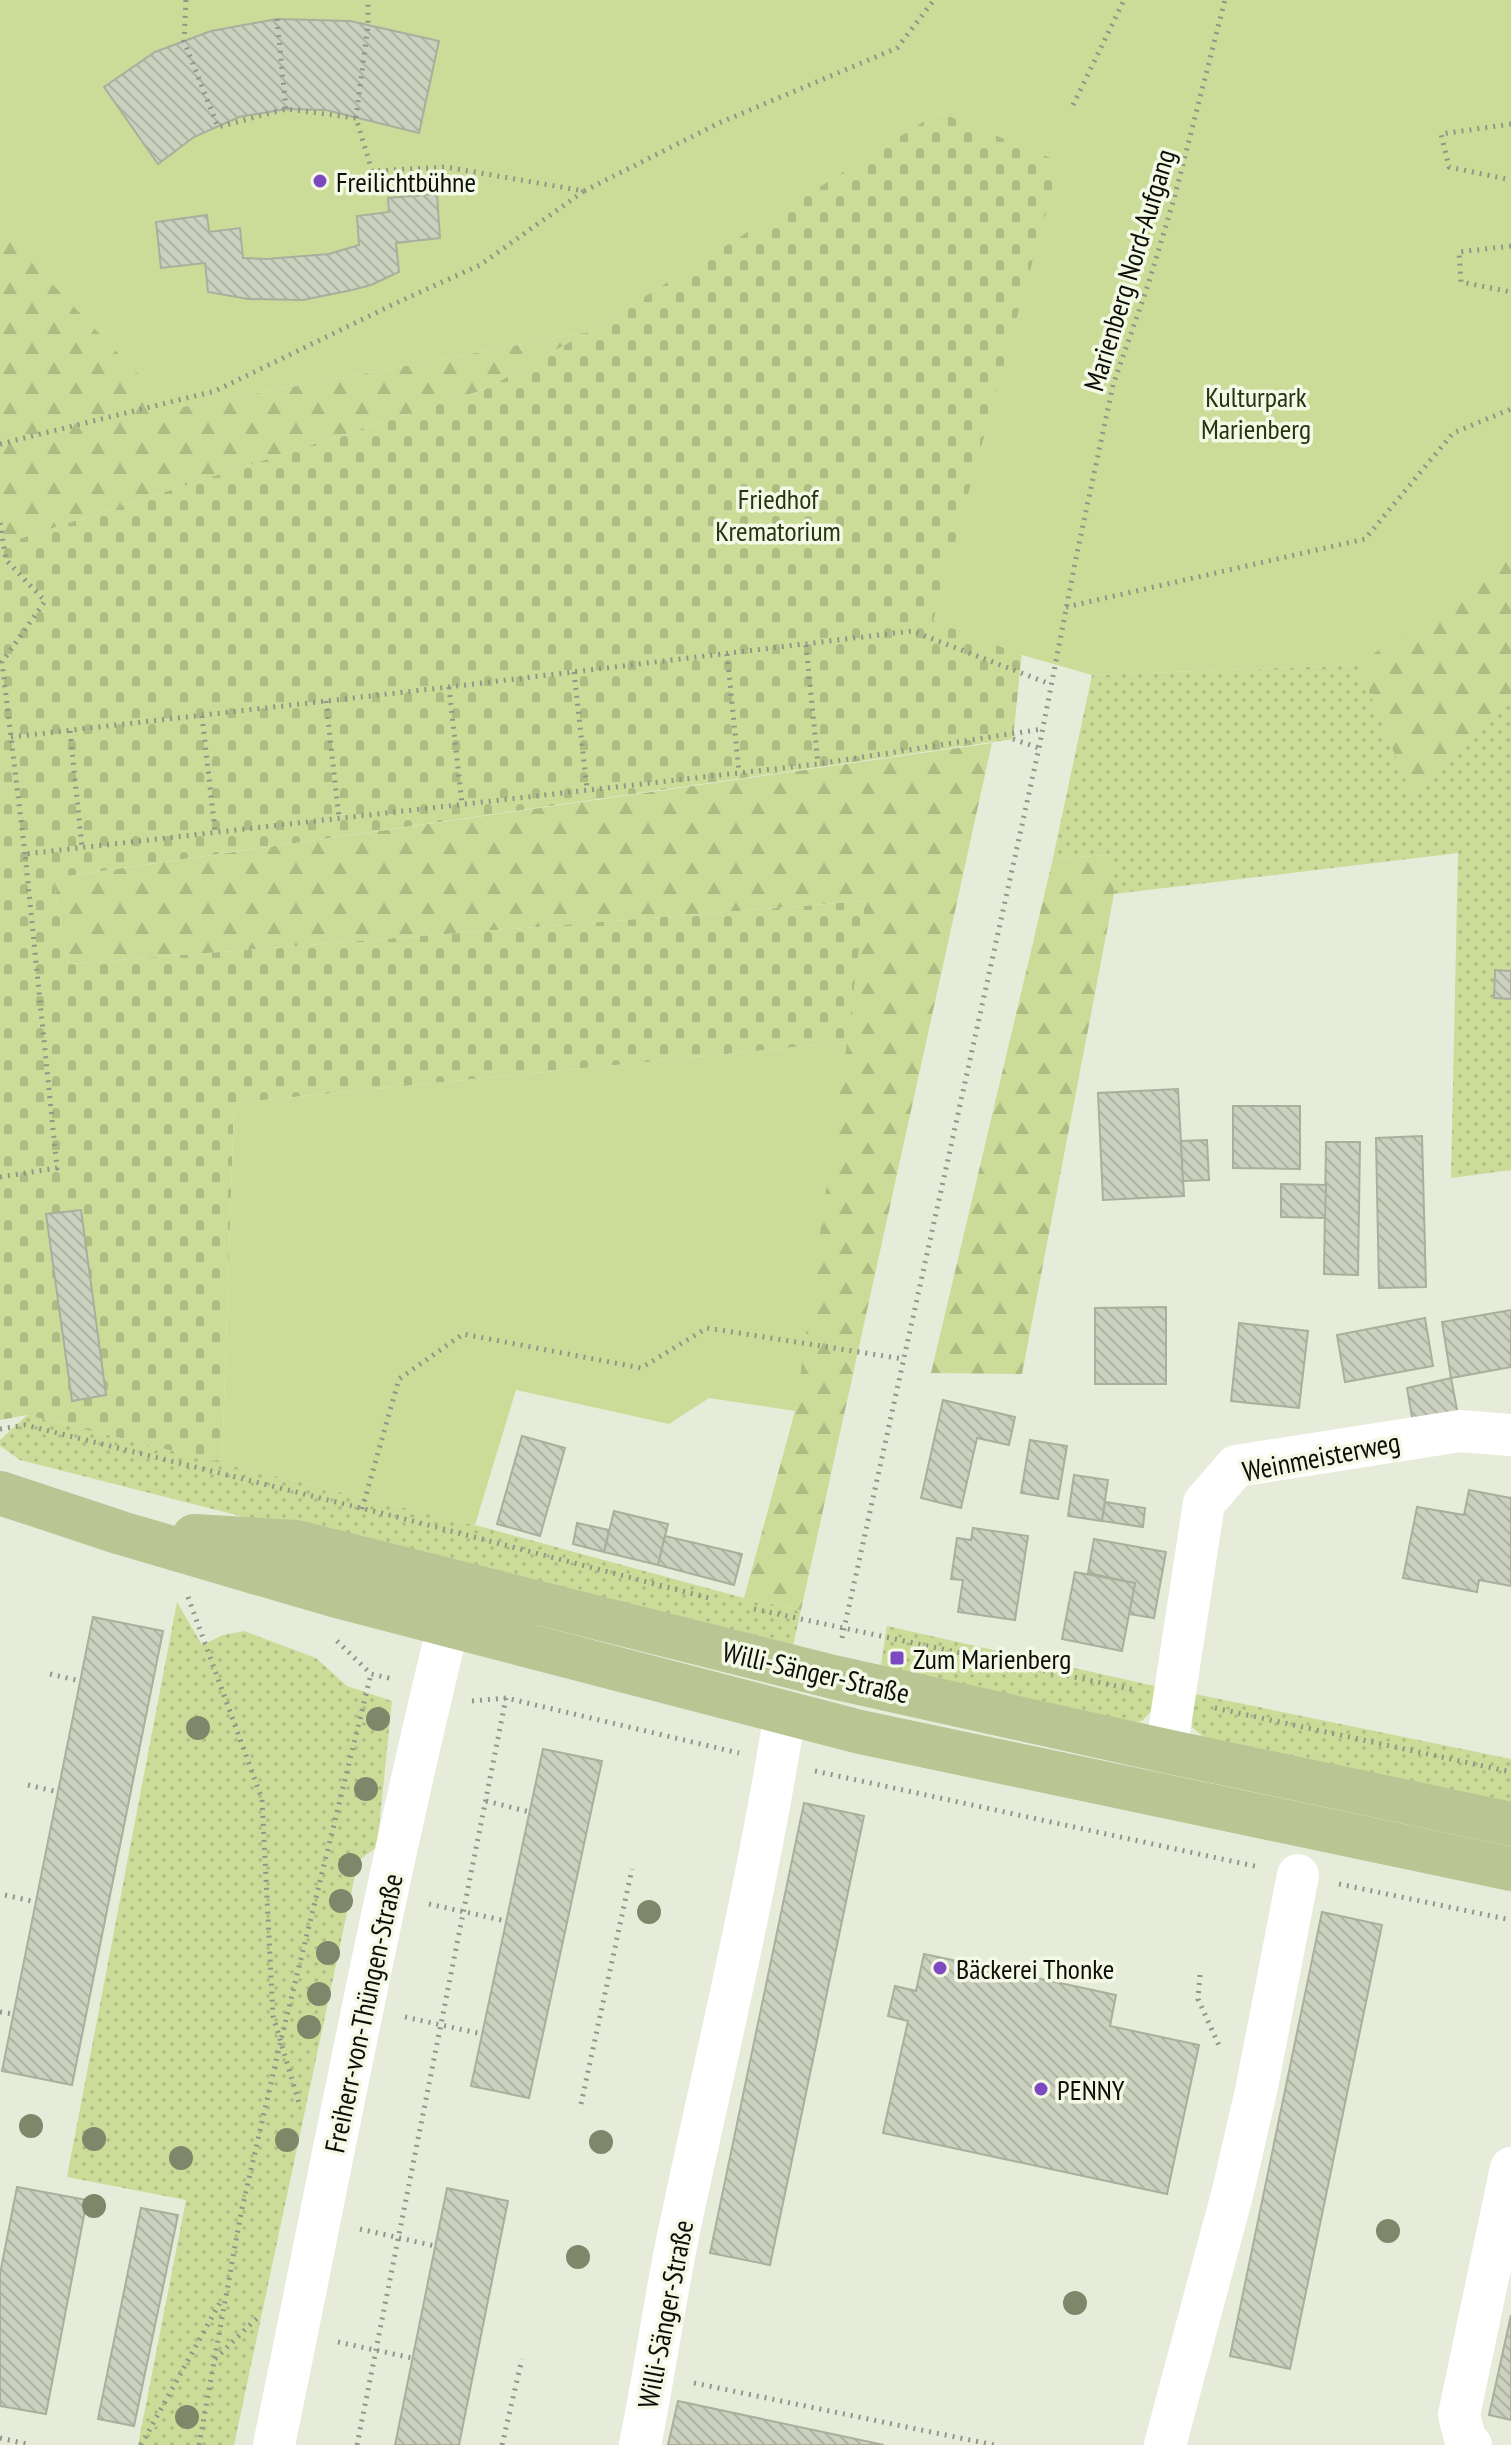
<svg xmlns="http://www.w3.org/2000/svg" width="1511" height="2445" font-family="'PT Sans Narrow',sans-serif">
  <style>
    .grass { fill: url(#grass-dots) }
    .forest { fill: url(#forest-firs) }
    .cemetery { fill: url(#cemetery-stones) }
    .park { fill: #cbdc99 }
    .building { fill: url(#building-back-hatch); stroke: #aaaf9d; stroke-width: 2 }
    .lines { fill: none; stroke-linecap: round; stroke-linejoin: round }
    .path { stroke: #929688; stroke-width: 5; stroke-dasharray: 2 6; stroke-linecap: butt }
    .minor { stroke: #fff; stroke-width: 42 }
    .major { stroke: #bac594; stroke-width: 44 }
    .tree { fill: #7f866a }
    .poi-dot { fill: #7c49c0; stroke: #f4f9e6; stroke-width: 3 }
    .labels { text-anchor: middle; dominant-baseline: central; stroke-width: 7; stroke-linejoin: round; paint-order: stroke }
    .poi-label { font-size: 28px; fill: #0d0e08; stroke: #f4f9e6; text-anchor: start }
    .street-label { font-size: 28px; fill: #0d0e08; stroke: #f4f9e6 }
    .park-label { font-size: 28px; fill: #2b3210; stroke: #f4f9e6 }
  </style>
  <defs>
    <pattern id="grass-dots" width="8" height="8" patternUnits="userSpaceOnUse" patternTransform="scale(2)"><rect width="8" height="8" fill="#cbdc99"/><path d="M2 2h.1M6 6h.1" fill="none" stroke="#adbc82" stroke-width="1.8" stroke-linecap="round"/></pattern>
    <pattern id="forest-firs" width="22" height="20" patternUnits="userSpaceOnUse" patternTransform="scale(2)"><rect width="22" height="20" fill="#cbdc99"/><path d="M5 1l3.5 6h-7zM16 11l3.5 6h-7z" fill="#adbc82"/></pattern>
    <pattern id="cemetery-stones" width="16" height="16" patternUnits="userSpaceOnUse" patternTransform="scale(2)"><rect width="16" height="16" fill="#cbdc99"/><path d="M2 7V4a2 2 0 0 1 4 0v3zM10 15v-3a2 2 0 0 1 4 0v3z" fill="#adbc82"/></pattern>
    <pattern id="building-back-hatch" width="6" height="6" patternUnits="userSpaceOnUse" patternTransform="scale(2)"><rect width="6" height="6" fill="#ccd1bf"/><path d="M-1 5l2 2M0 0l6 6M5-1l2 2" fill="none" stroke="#aeb2a3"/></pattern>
  </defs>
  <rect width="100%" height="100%" fill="#e6ecd9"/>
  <!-- grass -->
  <g class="grass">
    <polygon points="1358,665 1412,795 1511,698 1511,1170 1451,1178 1458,853 1114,894 1113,855 1053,858 1092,675"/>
    <polygon points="27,1415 475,1525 744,1598 801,1610 792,1651 342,1542 20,1460 0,1446 0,1440"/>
    <polygon points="177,1602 202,1645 223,1635 244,1631 316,1658 347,1686 392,1701 377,1847 358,1861 234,2445 138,2445 186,2200 67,2177"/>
    <polygon points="887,1626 1159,1687 1154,1708 1142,1721 1122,1723 880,1671"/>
    <polygon points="1190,1693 1511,1759 1511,1807 1215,1747 1192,1727"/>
  </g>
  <!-- forest -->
  <g class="forest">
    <polygon points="0,0 171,409 588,332 486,389 0,545"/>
    <polygon points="1511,532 1511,698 1412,796 1358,665 1313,598"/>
    <polygon points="992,743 801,1610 744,1598 795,1411 865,901 68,964 53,878"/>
    <polygon points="1114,855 1114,894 1022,1374 931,1373 1053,858"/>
  </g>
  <!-- cemetery -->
  <polygon class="cemetery" points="938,112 1073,156 1013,739 53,878 68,964 865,901 847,1042 234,1103 222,1463 27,1415 0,1420 0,545 486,389 588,332"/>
  <!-- park -->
  <g class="park">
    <polygon points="0,0 1511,0 1511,555 1358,665 1092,675 1022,655 933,621 1060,162 939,112 588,332 171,409 0,229"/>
    <polygon points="847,1042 795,1411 709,1398 669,1424 516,1390 475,1525 222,1463 234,1103"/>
  </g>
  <!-- building -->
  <g class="building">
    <polygon points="277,19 350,21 439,41 419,133 326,110 286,109 239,117 194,137 158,164 104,87 155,52 211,31"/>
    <polygon points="437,194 440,238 396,243 399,272 371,285 352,290 303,300 248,299 208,292 205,263 161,268 156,222 207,215 209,232 240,228 243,258 266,259 329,254 359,245 357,216 389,212 388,198"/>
    <polygon points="1495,970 1511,971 1511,999 1494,998"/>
    <polygon points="1178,1089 1184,1196 1103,1200 1098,1093"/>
    <polygon points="1233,1106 1300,1106 1300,1169 1233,1168"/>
    <polygon points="1422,1136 1426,1287 1379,1288 1376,1138"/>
    <polygon points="1207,1140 1209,1180 1183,1181 1181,1141"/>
    <polygon points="1326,1142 1360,1142 1358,1275 1324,1274"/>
    <polygon points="1281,1184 1326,1185 1325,1218 1281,1217"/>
    <polygon points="81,1210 106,1395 72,1401 46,1214"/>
    <polygon points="1166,1307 1166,1384 1095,1384 1095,1308"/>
    <polygon points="1511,1310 1511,1367 1451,1378 1442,1322"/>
    <polygon points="1425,1318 1433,1366 1345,1382 1337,1335"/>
    <polygon points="1239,1323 1308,1331 1299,1408 1231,1401"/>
    <polygon points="1451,1378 1458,1415 1413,1423 1407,1388"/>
    <polygon points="943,1400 1015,1417 1009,1445 977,1438 961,1508 921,1498"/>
    <polygon points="522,1436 565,1448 540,1536 497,1524"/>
    <polygon points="1030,1440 1067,1446 1058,1499 1021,1493"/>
    <polygon points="1074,1475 1108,1480 1102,1521 1068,1516"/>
    <polygon points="1469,1490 1511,1498 1511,1586 1479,1580 1477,1592 1403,1578 1417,1507 1464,1515"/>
    <polygon points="1105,1502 1145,1508 1143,1527 1102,1521"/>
    <polygon points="614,1511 668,1524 658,1565 604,1552"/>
    <polygon points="577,1523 609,1530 604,1552 573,1544"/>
    <polygon points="973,1528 1028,1536 1015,1620 958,1612 963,1580 951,1579 957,1538 971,1540"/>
    <polygon points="665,1536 742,1554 734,1585 658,1565"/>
    <polygon points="1094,1539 1166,1552 1154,1618 1129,1614 1135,1583 1088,1573"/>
    <polygon points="1075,1572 1135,1583 1122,1651 1062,1639"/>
    <polygon points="93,1617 163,1631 72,2085 2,2071"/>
    <polygon points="543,1749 602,1761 529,2098 471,2086"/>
    <polygon points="804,1803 864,1816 770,2265 710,2253"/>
    <polygon points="1322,1912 1382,1925 1290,2369 1230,2356"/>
    <polygon points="924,1954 1116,1995 1110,2026 1199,2045 1167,2194 883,2133 908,2021 888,2016 895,1986 916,1991"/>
    <polygon points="17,2187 87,2200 46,2414 0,2406 0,2274"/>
    <polygon points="447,2188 508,2201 459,2445 395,2445"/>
    <polygon points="141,2208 178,2215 134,2426 98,2419"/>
    <polygon points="1511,2315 1511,2420 1489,2415"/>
    <polygon points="678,2401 884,2445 668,2445"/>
  </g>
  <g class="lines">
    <!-- path -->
    <g class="path">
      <polyline points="186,0 184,41 218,127 286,109 356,118 372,171 446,167 584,191 719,123 897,48 934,0"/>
      <polyline points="277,19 286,109"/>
      <polyline points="1073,105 1124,0"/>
      <polyline points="356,118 368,25 368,0"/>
      <polyline points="1511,124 1441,134 1449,167 1511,180"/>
      <polyline points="1511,246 1459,252 1461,282 1511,292"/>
      <polyline points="0,444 215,391 394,304 480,265 584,191"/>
      <polyline points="0,523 6,560 45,601 2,662 25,854"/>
      <polyline points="1066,607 1365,539 1453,433 1511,409"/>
      <polyline points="806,645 818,764"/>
      <polyline points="727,654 739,772"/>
      <polyline points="574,672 587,789"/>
      <polyline points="449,687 462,804"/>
      <polyline points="326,701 339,818"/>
      <polyline points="202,716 215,831"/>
      <polyline points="70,731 82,847"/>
      <polyline points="11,737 449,687 912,631 1050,684"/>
      <polyline points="1013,739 1039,748"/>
      <polyline points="0,1177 57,1168 25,854 818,764 1042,729"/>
      <polyline points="0,1429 25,1425 393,1516 709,1598"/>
      <polyline points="362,1509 399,1379 463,1334 641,1368 707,1328 903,1359"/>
      <polyline points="188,1597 262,1799 273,2016 300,2106"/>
      <polyline points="754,1609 1135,1690"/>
      <polyline points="842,1638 1039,748 1077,553 1113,385 1148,285 1174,199 1225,0"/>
      <polyline points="337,1641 371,1674 393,1679"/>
      <polyline points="50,1674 80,1681"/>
      <polyline points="472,1701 506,1698 739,1753"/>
      <polyline points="1215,1708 1511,1772"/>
      <polyline points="815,1771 1259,1867"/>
      <polyline points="28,1785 58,1792"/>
      <polyline points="486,1801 530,1812"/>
      <polyline points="1339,1884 1511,1920"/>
      <polyline points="5,1895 36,1902"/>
      <polyline points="429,1904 506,1921"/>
      <polyline points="1200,1975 1198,1999 1221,2050"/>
      <polyline points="0,2012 13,2014"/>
      <polyline points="405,2017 482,2034"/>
      <polyline points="581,2104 632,1869"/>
      <polyline points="360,2229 435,2246"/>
      <polyline points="338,2342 412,2358"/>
      <polyline points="215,2359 257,2318"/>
      <polyline points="694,2383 994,2445"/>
      <polyline points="0,2438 31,2445"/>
      <polyline points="141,2445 222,2299"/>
      <polyline points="199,2445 241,2213 280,2044 371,1674"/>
      <polyline points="357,2445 506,1698"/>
      <polyline points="502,2445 522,2359"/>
    </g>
    <!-- minor -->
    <g class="minor">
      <polyline points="1166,1751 1204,1503 1236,1466 1460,1431 1511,1435"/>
      <path d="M274 2445C333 2159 386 1872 457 1590"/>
      <path d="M640 2445C654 2376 664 2305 678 2236 715 2062 757 1889 785 1713"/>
      <polyline points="1165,2445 1233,2191 1256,2091 1298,1875"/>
      <polyline points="1471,2445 1465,2438 1459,2415 1511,2168"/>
    </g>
    <!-- major -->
    <g class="major">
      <polyline points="0,1493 121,1533 333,1595 860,1732 1511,1869"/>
      <polyline points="194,1536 296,1542 833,1677 1166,1751 1511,1824"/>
    </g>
  </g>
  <!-- trees -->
  <g class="tree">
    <circle cx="378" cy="1719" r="12"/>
    <circle cx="198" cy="1728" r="12"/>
    <circle cx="366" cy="1789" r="12"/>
    <circle cx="350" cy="1865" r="12"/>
    <circle cx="341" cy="1901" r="12"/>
    <circle cx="649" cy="1912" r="12"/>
    <circle cx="328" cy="1953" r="12"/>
    <circle cx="319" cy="1994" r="12"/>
    <circle cx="309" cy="2027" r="12"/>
    <circle cx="31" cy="2126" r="12"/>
    <circle cx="94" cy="2139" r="12"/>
    <circle cx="287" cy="2140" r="12"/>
    <circle cx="601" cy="2142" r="12"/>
    <circle cx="181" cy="2158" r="12"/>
    <circle cx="94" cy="2206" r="12"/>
    <circle cx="1388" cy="2231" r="12"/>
    <circle cx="578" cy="2257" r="12"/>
    <circle cx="1075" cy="2303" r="12"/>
    <circle cx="187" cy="2417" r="12"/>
  </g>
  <!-- markers -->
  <g class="poi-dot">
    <circle cx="320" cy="181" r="8"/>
    <rect x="889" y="1650" width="16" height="16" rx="4"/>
    <circle cx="940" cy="1968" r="8"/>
    <circle cx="1041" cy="2089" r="8"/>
  </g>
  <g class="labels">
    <!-- poi labels -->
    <g class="poi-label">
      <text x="336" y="181">Freilichtbühne</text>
      <text x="913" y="1658">Zum Marienberg</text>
      <text x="956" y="1968">Bäckerei Thonke</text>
      <text x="1057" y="2089">PENNY</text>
    </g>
    <!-- street labels -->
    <g class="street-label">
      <text transform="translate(1129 270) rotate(-73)">Marienberg Nord-Aufgang</text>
      <text transform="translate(1321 1456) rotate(-11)">Weinmeisterweg</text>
      <text transform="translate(816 1672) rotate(13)">Willi-Sänger-Straße</text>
      <text transform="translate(363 2013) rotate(-78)">Freiherr-von-Thüngen-Straße</text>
      <text transform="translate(665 2314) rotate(-79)">Willi-Sänger-Straße</text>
    </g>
    <!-- park labels -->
    <g class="park-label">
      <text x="1256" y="396">Kulturpark<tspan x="1256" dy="32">Marienberg</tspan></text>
      <text x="778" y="498">Friedhof<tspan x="778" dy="32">Krematorium</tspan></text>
    </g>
  </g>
</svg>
